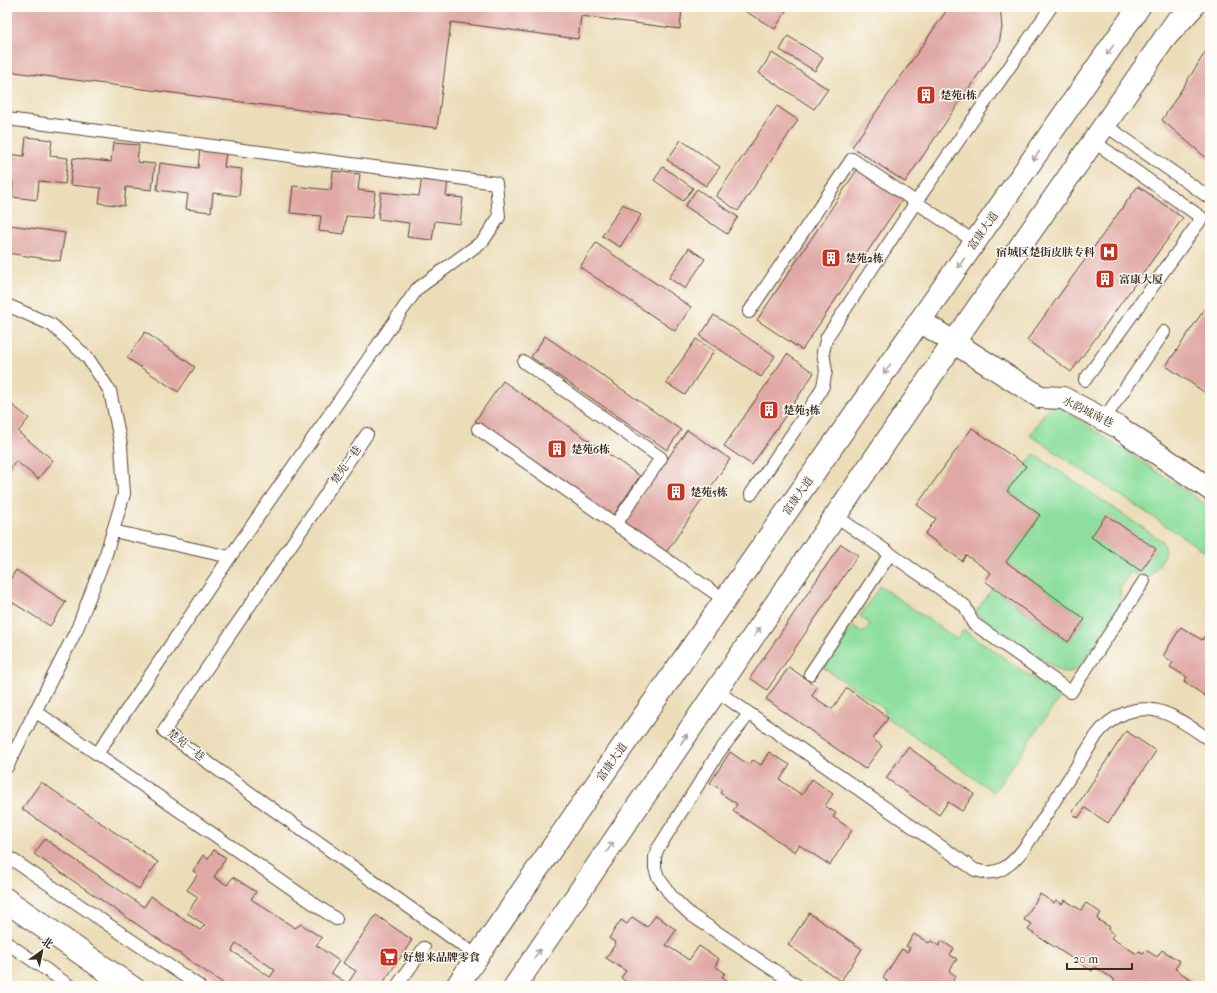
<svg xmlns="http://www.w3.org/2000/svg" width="1217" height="993" font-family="'IM FELL French Canon','Noto Serif SC',serif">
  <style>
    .green { fill: #8edf9f; stroke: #64845e }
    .building { fill: #e0a8a4; fill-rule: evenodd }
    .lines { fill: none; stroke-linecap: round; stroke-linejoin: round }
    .service-casing { stroke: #564535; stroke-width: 14 }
    .minor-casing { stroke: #564535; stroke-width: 24 }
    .tertiary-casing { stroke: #564535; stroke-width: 24 }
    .primary-casing { stroke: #564535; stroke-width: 24 }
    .service { stroke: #fff; stroke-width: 12 }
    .minor { stroke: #fff; stroke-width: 22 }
    .tertiary { stroke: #fff; stroke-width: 22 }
    .primary { stroke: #fff; stroke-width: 22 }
    .oneway { stroke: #a79f9a }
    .labels { text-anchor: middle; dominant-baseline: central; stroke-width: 3; stroke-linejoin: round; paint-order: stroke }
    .poi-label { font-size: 11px; font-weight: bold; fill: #3b2a1e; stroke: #fdfcf7; text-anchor: start }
    .street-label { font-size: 11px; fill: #3b2a1e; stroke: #fdfcf7 }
  </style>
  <rect width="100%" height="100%" fill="#fdfcf7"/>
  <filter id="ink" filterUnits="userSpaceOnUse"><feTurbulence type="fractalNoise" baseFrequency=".025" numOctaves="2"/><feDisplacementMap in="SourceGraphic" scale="8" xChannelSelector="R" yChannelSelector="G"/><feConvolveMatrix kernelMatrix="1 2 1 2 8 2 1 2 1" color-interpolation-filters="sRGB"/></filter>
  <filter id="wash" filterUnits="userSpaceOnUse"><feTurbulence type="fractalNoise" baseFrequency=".012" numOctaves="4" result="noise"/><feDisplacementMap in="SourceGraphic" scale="16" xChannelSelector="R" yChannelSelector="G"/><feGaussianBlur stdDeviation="0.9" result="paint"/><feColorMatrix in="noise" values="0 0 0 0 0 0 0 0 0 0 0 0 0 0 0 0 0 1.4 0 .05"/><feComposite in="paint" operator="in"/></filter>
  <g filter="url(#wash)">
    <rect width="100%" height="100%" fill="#ecddb9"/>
    <!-- green -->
    <g class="green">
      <polygon points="1052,402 1210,507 1210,555 1030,435"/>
      <path d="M1034 454 1162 541C1170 555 1158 565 1150 577L1142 578 1131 572 1120 587V605L1081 665C1074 672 1069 673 1060 671L975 613 993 588 1068 642 1085 619 1006 562 1040 515 1007 491Z"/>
      <polygon points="880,586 957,639 964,630 1060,697 994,792 883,715 886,710 824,668 853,626 863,633 870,624 860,616"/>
    </g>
    <g id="blocks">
      <!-- building -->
      <g class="building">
        <polygon points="7,7 682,7 680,29 581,16 578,39 451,22 437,128 7,71"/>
        <polygon points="744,7 785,7 787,9 775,29 743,10"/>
        <polygon points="949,7 1000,7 1002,27 999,44 905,182 852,147"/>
        <polygon points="788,36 823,58 815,71 780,50"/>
        <polygon points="1210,45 1210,161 1162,120"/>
        <polygon points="772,53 828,89 814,109 759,73"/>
        <polygon points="777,106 798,120 738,211 716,196"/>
        <polygon points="26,137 52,140 50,156 68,158 65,184 39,181 37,200 12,197 13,182 7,182 7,154 24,156"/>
        <polygon points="681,140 720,167 706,186 667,160"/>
        <polygon points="113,143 139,145 137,162 155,164 152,190 126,187 124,206 99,203 101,188 70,185 73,158 111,162"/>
        <polygon points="200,148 226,151 224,167 242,169 239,196 213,193 211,212 186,209 188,194 157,190 160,163 198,168"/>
        <polygon points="663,167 693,188 683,201 654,180"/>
        <polygon points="859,167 904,197 802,350 757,320"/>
        <polygon points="333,171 360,174 358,190 375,192 372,218 346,216 344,234 319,231 321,216 290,213 293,186 331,190"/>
        <polygon points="422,177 448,180 446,196 463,198 460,224 435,221 432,240 407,237 409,223 378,219 381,192 419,196"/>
        <polygon points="1138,186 1183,218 1071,372 1027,340"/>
        <polygon points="697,189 738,217 727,234 685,206"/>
        <polygon points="623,204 641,215 620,247 602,236"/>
        <polygon points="10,225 65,233 60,261 7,253"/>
        <polygon points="596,243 691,307 675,331 580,267"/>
        <polygon points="689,248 705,259 685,289 669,278"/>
        <polygon points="1210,301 1210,396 1166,366"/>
        <polygon points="714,315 775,356 761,377 700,336"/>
        <polygon points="145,332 195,367 178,392 127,358"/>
        <polygon points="545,336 681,430 667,450 531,357"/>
        <polygon points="696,339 714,351 685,395 666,383"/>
        <polygon points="787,354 814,373 752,465 724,446"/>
        <polygon points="503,381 640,476 612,517 475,421"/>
        <polygon points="7,401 29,418 18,432 53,460 38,479 16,461 7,474"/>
        <polygon points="972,428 1026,466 1007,491 1040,515 1006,562 1085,619 1068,642 985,581 991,573 966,555 962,561 925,534 936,519 917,505"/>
        <polygon points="687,430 730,459 665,554 623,525"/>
        <polygon points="1106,515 1156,549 1141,571 1091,537"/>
        <polygon points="841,544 858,555 767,690 750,678"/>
        <polygon points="16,570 66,602 50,626 7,599 7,584"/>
        <polygon points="1181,627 1202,640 1205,636 1210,639 1210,699 1184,682 1187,677 1170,667 1173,662 1163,656"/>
        <polygon points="789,667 817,687 812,696 832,709 847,688 888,718 873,739 882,746 865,769 766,699"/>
        <polygon points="1126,731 1156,751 1108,823 1085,808 1078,818 1072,813"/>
        <polygon points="908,747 974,794 962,811 948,802 939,815 886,778"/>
        <polygon points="730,752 749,765 753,760 761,765 769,752 790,765 780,780 802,795 812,779 833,794 825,806 836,813 833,817 852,830 830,865 799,845 795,852 733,811 737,804 720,793 722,790 710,783"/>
        <polygon points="41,782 158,862 139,889 22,809"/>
        <path d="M45 839 144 907 151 896 200 930 205 925 187 913 198 897 187 890 198 874 193 871 203 855 208 859 214 850 226 858 214 877 227 885 233 877 256 892 251 899 295 928 301 924 322 938 316 945 339 961 331 973 345 982 343 986H227L34 854ZM236 943 275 970 270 977 232 951Z"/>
        <polygon points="1040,894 1054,903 1056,900 1062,904 1065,900 1081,910 1086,903 1101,913 1097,919 1110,927 1108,930 1114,934 1111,938 1137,954 1139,951 1143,953 1146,950 1157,957 1162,950 1180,961 1175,969 1192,980 1190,983 1194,986 1115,986 1112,984 1115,980 1095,967 1092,971 1028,930 1032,924 1024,920"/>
        <polygon points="809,913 862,949 841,981 788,945"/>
        <polygon points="376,915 412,940 381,986 346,986 356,971 343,963"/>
        <polygon points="656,915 676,930 666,945 689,960 699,946 719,959 715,966 725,973 722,977 731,983 728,986 632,986 621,978 626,971 606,958 616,943 609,938 621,920 627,924 632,917 647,927"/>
        <polygon points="914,934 929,943 931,941 939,946 942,941 954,949 950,955 957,959 949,971 956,976 951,983 956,986 887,986 885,985 887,981 883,978 902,949 907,952 910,948 906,946"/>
      </g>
    </g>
  </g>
  <g filter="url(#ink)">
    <use href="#blocks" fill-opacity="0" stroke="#564535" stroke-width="1"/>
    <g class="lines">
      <!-- service casing -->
      <g class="service-casing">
        <g id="service">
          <polyline points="7,119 496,183 499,217 483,241 417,289 230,557 97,754"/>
          <polyline points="1105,125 1210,198"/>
          <polyline points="7,305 52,325 87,357 110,391 121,445 124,494 106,554 77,629 7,767"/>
          <polyline points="749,312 852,159 975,242"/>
          <polyline points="524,362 661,458 616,524"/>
          <polyline points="1085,380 1202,218 1093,141"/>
          <polyline points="1104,419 1164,332"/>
          <polyline points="478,429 725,600"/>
          <polyline points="367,434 164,731 477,956"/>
          <polyline points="751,494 816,399 823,386 826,371 823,352 827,337 916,202 1051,7"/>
          <polyline points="836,516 965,606 973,623 1071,692 1144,581"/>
          <polyline points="113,531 230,557"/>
          <polyline points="810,674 890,554"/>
          <path d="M714 689 975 870C985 873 994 874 1004 868 1023 856 1035 831 1047 813 1063 787 1080 762 1096 736 1104 725 1113 718 1125 713 1158 700 1184 723 1210 740"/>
          <polyline points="35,711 336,919"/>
          <polyline points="749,714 719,752 657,850 655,857 655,868 658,877 672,897 691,915 798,986"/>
          <polyline points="7,856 199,986"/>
          <polyline points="7,894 139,986"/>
          <polyline points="7,908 119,986"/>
          <polyline points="7,943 70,986"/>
          <polyline points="397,986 424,948"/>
        </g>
      </g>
      <!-- minor casing -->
      <g class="minor-casing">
        <polyline id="minor" points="920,321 1040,397 1063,398 1118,427 1210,489"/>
      </g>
      <!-- tertiary casing -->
      <g class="tertiary-casing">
        <g id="tertiary">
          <polyline points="457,986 581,806 1139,7"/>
          <polyline points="515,986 954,342 1176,22"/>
        </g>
      </g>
      <!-- primary casing -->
      <g class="primary-casing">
        <g id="primary">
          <polyline points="1132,18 1137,7"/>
          <polyline points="1165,38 1193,7"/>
        </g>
      </g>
      <!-- service -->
      <use href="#service" class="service"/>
      <!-- minor -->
      <use href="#minor" class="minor"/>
      <!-- tertiary -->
      <use href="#tertiary" class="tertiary"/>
      <!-- primary -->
      <use href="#primary" class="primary"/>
    </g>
    <!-- one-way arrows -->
    <defs><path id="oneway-shaft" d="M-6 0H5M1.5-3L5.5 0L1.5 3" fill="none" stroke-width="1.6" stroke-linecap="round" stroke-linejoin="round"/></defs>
    <g class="oneway">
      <use href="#oneway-shaft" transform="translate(1110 50) rotate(125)"/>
      <use href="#oneway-shaft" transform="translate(1036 156) rotate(125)"/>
      <use href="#oneway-shaft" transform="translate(961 263) rotate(125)"/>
      <use href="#oneway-shaft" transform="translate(887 369) rotate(125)"/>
      <use href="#oneway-shaft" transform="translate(757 632) rotate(-56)"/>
      <use href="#oneway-shaft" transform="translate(684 739) rotate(-56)"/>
      <use href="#oneway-shaft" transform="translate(610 847) rotate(-56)"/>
      <use href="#oneway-shaft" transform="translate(537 954) rotate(-56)"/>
    </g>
  </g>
  <!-- icons -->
  <defs>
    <g id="building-square" transform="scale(1)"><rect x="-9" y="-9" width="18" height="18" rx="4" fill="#c8321e" stroke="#fdfcf7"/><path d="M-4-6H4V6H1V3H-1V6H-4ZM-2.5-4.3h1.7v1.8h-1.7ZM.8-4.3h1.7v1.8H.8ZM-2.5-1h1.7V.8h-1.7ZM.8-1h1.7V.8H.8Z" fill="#fff"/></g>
    <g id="hospital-square" transform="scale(1)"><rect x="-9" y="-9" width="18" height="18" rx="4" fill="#c8321e" stroke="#fdfcf7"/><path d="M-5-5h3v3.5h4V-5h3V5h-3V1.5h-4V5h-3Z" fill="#fff"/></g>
    <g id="supermarket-square" transform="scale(1)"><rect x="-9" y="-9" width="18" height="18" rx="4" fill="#c8321e" stroke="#fdfcf7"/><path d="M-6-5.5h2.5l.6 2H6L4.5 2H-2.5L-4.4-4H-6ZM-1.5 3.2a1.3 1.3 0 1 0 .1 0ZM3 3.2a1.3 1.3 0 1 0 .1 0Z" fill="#fff"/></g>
  </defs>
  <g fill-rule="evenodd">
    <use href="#building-square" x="926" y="95"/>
    <use href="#hospital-square" x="1109" y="252"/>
    <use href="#building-square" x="831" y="258"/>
    <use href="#building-square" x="1105" y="279"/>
    <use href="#building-square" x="769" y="410"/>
    <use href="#building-square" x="557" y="449"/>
    <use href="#building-square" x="676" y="492"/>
    <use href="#supermarket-square" x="389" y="957"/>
  </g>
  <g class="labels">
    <!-- poi labels -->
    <g class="poi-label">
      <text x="940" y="95">楚苑1栋</text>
      <text x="1095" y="252" text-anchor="end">宿城区楚街皮肤专科</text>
      <text x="845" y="258">楚苑2栋</text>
      <text x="1119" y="279">富康大厦</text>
      <text x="783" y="410">楚苑3栋</text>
      <text x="571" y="449">楚苑6栋</text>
      <text x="690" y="492">楚苑5栋</text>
      <text x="403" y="957">好想来品牌零食</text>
    </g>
    <!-- street labels -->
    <g class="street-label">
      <text transform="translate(983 231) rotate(-55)">富康大道</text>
      <text transform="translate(1088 412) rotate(26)">水韵城南巷</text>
      <text transform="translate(346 465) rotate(-55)">楚苑一巷</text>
      <text transform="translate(798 496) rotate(-55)">富康大道</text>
      <text transform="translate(186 745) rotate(38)">楚苑一巷</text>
      <text transform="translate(612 762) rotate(-55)">富康大道</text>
    </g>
  </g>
  <!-- margin -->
  <rect width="1217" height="993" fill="none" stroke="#fdfcf7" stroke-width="24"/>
  <!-- north arrow -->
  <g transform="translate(42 951) rotate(33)" stroke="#fdfcf7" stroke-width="3" paint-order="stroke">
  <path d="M0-3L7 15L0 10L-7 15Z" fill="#3b2a1e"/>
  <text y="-6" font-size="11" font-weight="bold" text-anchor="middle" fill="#3b2a1e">北</text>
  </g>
  <!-- scale -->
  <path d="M1067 963v6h65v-6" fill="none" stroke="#3b2a1e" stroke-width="2"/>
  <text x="1073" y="963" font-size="12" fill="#3b2a1e" stroke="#fdfcf7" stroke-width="3" paint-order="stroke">20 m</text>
</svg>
